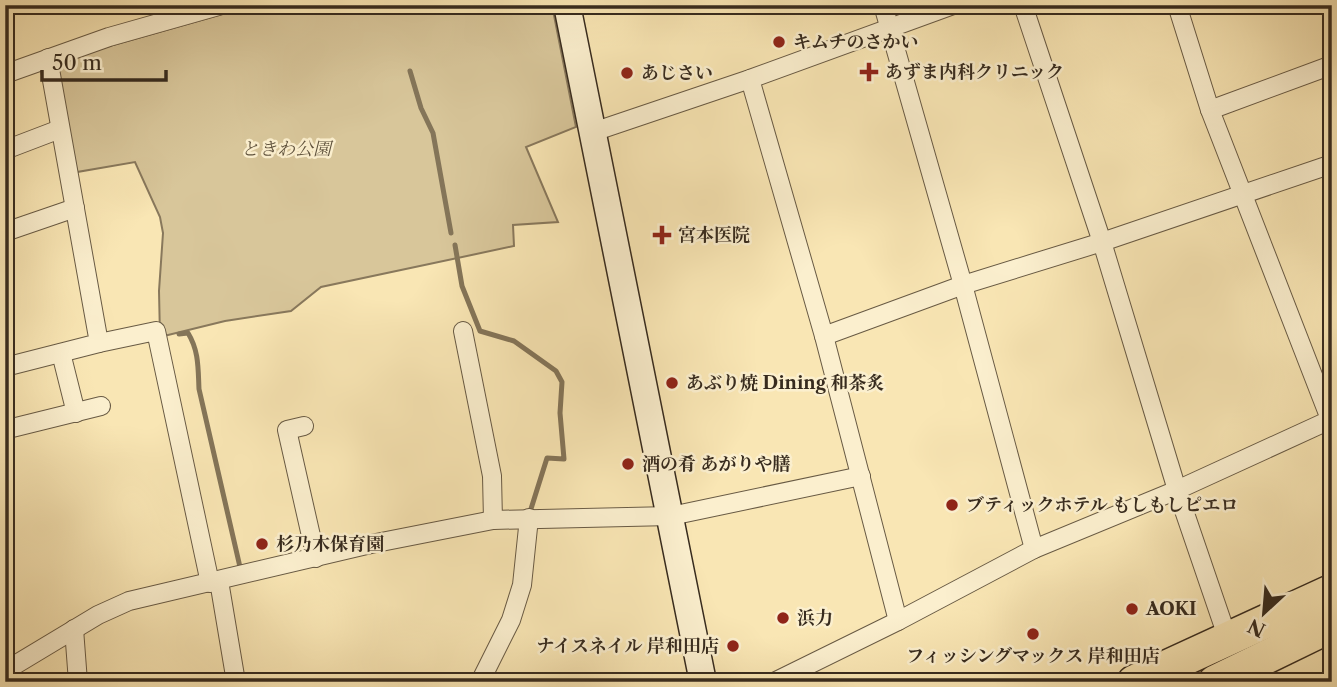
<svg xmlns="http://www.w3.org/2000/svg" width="1337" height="687" font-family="'Libre Caslon Text','Noto Serif JP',serif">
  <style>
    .green { fill: #d8c69a; stroke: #88785c; stroke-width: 2 }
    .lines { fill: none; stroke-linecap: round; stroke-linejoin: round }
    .stream { stroke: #847559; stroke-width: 5 }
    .street-casing { stroke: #685a44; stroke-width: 20 }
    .secondary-casing { stroke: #372b1e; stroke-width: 29 }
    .highway-casing { stroke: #372b1e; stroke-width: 36 }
    .street { stroke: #fbefce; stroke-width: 18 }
    .secondary { stroke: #fbefce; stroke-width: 26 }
    .highway { stroke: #f9e6b4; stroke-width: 33 }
    .poi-dot { fill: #8f2418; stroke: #fbefce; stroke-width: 2.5 }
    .labels { text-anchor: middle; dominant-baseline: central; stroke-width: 5; stroke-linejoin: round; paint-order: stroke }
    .poi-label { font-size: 18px; font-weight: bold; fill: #372b1e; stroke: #fbefce; text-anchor: start }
    .park-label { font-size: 18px; font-style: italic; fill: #5f523d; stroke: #fbefce }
  </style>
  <rect width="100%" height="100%" fill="#f9e6b4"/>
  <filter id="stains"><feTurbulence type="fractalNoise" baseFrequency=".00286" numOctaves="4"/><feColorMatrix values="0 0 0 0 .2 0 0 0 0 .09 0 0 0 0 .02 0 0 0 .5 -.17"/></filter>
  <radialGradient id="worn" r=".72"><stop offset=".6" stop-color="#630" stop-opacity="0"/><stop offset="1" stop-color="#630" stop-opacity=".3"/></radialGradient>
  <!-- green -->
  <polygon class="green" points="254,5 552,5 576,127 526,147 558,222 513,225 514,246 321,287 291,311 225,321 160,337 159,291 163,233 160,217 135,162 77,172 57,69 64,59"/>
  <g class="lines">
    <!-- stream -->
    <g class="stream">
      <polyline points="410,71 421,108 433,133 451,233"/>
      <polyline points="455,245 462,286 480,331 514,341 556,371 562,382 560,413 564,459 547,458 530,512"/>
      <path d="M179 334 188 333C199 351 198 368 199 389L240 567"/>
    </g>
    <!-- street casing -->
    <g class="street-casing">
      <g id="street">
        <polyline points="883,5 963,285 1034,549"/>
        <polyline points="1023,5 1102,242 1177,490 1230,645"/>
        <polyline points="1177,5 1210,110 1330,419"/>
        <polyline points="5,74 109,37 222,5"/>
        <polyline points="750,79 824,336 898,621"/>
        <polyline points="1210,110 1332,65"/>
        <polyline points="593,132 750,79 953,5"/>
        <polyline points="5,150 60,129"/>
        <polyline points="5,232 75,208"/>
        <polyline points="463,331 492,476 493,520"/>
        <polyline points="824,336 963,285 1102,242 1332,164"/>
        <polyline points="99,343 156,331 210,583"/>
        <polyline points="61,353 76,413"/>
        <polyline points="5,367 99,343 48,58"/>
        <polyline points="304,426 287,430 316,558"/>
        <polyline points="12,428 101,406"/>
        <polyline points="219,581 236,682"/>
        <polyline points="74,629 78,682"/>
        <polyline points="5,671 98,615 129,601 371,544 493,520 671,516 861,476"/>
        <polyline points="480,682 511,620 522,585 529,518"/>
        <polyline points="774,682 898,621 1034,549 1177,490 1332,419"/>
      </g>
    </g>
    <!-- secondary casing -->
    <g class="secondary-casing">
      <polyline id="secondary" points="567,5 703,682"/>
    </g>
    <!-- highway casing -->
    <g class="highway-casing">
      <g id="highway">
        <polyline points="1134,682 1332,591"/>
        <polyline points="1215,682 1332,625"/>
      </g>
    </g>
    <!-- street -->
    <use href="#street" class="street"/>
    <!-- secondary -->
    <use href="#secondary" class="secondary"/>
    <!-- highway -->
    <use href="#highway" class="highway"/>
  </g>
  <!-- markers -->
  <g class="poi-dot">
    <circle cx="779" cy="42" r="7"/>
    <path d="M865.5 61.5h7v7h7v7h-7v7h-7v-7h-7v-7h7z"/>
    <circle cx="627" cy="73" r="7"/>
    <path d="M658.5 224.5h7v7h7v7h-7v7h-7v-7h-7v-7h7z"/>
    <circle cx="672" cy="383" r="7"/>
    <circle cx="628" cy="464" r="7"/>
    <circle cx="952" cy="505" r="7"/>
    <circle cx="262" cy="544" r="7"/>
    <circle cx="1132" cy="609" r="7"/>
    <circle cx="783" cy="618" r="7"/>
    <circle cx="1033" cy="634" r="7"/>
    <circle cx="733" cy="646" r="7"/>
  </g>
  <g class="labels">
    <!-- poi labels -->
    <g class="poi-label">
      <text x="793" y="42">キムチのさかい</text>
      <text x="885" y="72">あずま内科クリニック</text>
      <text x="641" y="73">あじさい</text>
      <text x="678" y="235">宮本医院</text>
      <text x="686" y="383">あぶり焼 Dining 和茶炙</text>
      <text x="642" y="464">酒の肴 あがりや膳</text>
      <text x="966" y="505">ブティックホテル もしもしピエロ</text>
      <text x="276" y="544">杉乃木保育園</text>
      <text x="1146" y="609">AOKI</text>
      <text x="797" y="618">浜力</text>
      <text x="719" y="646" text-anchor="end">ナイスネイル 岸和田店</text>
      <text x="1033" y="656" text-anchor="middle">フィッシングマックス 岸和田店</text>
    </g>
    <!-- park labels -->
    <g class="park-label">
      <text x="286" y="149">ときわ公園</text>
    </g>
  </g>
  <!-- margin -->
  <rect width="1337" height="687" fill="none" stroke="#f9e6b4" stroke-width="28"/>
  <rect x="7" y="7" width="1323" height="673" fill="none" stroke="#372b1e" stroke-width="3.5"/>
  <rect x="14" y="14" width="1309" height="659" fill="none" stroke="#372b1e" stroke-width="2"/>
  <!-- north arrow -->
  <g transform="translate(1264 613) rotate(206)" stroke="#fbefce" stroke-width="5" paint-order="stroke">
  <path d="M0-5L12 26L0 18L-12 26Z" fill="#372b1e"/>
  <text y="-10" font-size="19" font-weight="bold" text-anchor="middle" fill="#372b1e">N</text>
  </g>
  <!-- scale -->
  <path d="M42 70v10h124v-10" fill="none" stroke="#372b1e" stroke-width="3.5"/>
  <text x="52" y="70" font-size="21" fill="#372b1e" stroke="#fbefce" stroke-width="5" paint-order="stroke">50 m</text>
  <rect width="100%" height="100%" filter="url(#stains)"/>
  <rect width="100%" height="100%" fill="url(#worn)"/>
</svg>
